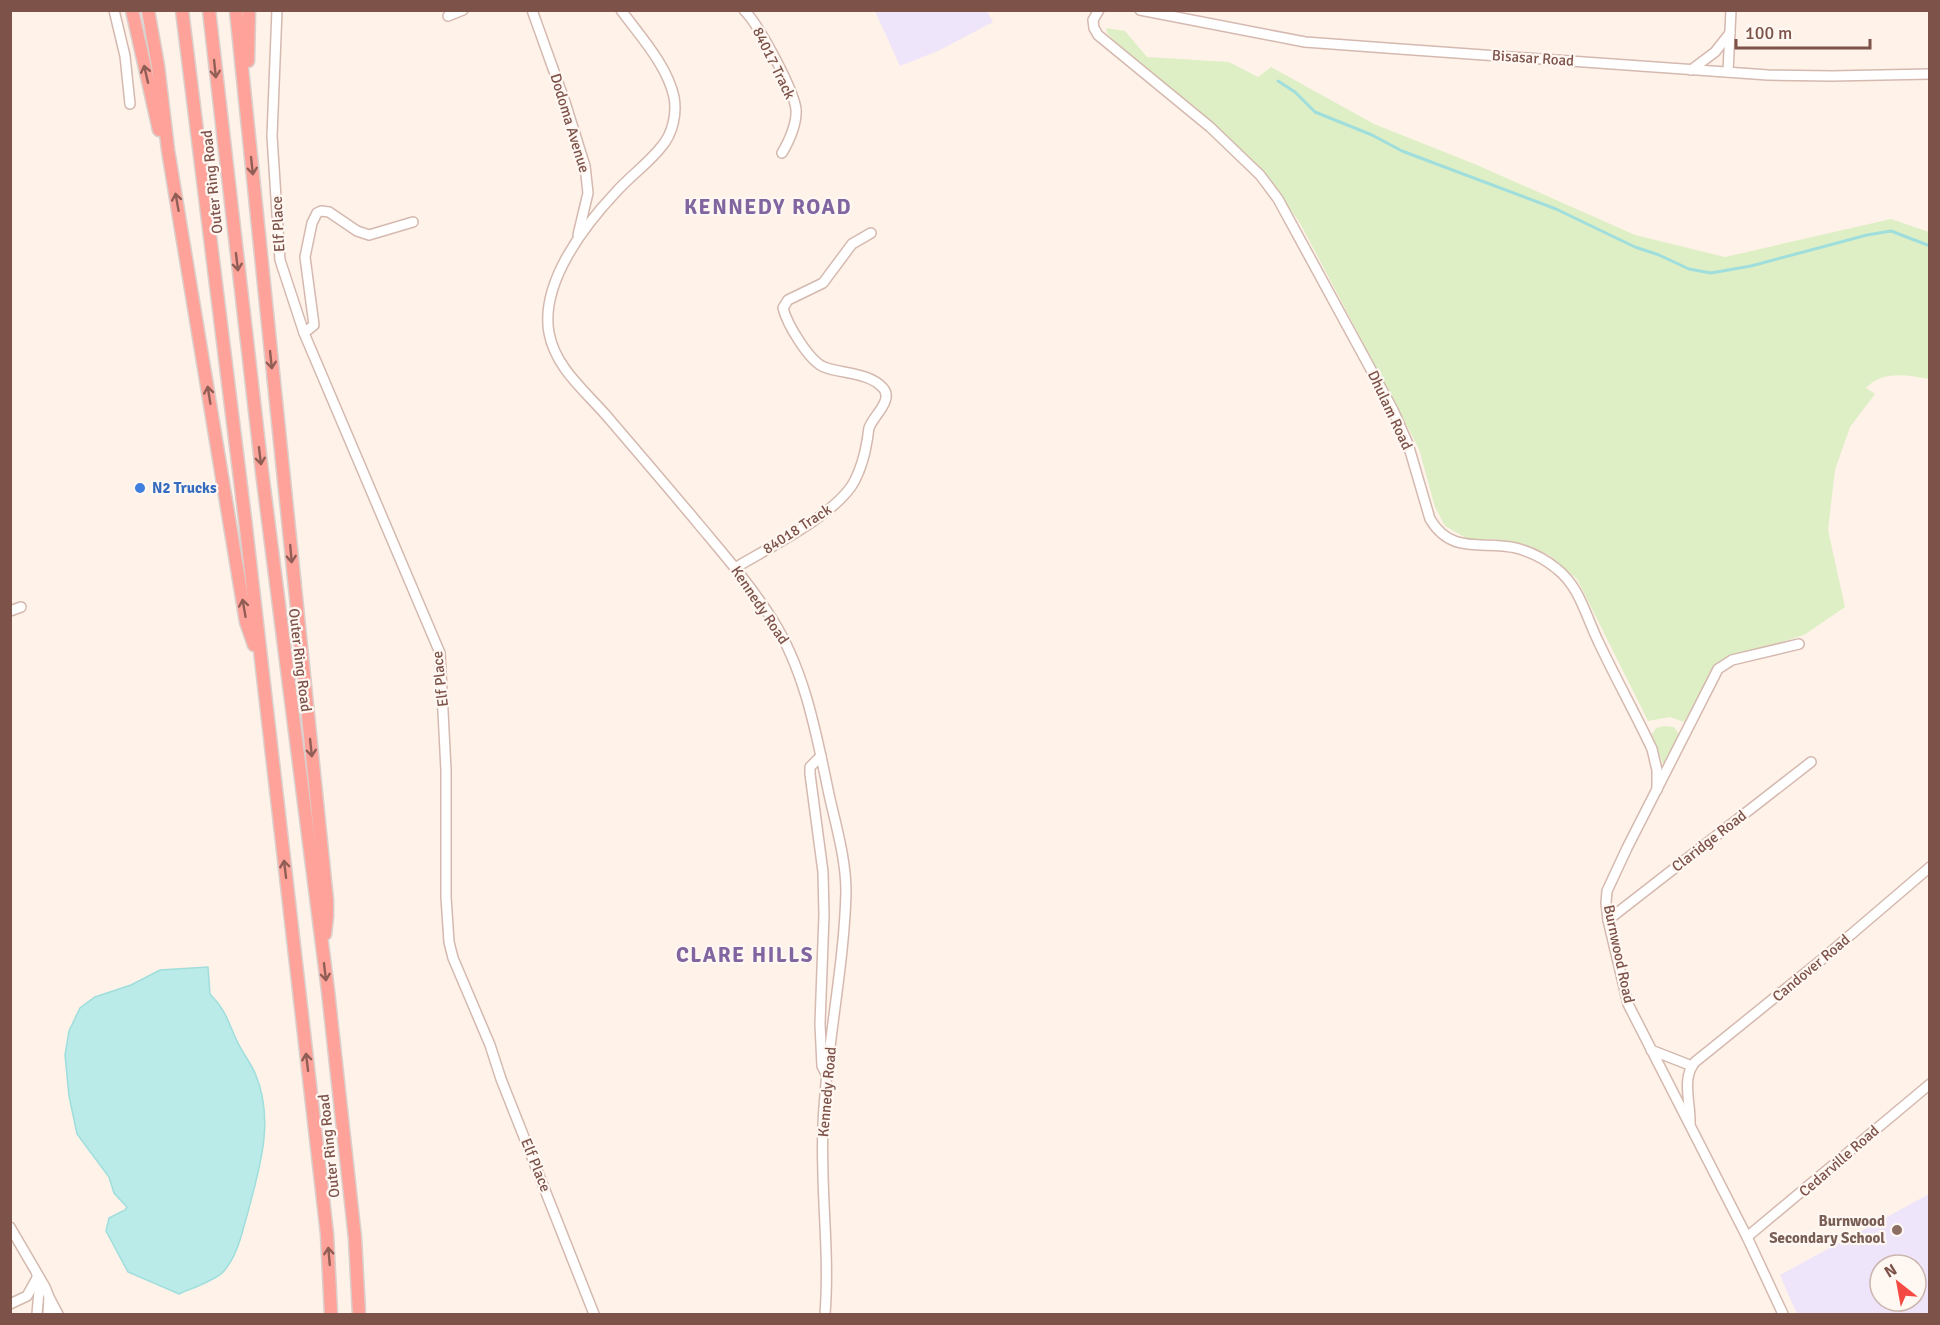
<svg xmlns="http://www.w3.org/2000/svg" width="1940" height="1325" font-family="Signika,sans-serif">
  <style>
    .education { fill: #efe5fb; fill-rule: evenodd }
    .green { fill: #deefc5 }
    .water { fill: #baebe9; stroke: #9fdedc; stroke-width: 1.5 }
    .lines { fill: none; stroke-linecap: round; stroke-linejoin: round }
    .stream { stroke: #9fdedc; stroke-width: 3 }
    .minor-casing { stroke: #d5b9af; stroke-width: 12 }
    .highway-casing { stroke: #dbcfcc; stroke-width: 15 }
    .minor { stroke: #fff; stroke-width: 9 }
    .highway { stroke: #fea29a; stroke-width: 12 }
    .oneway { stroke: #905e55 }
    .shop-dot { fill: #3f7fe0; stroke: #fff7f2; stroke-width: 2 }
    .education-dot { fill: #8d6e63; stroke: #fff7f2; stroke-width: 2 }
    .labels { text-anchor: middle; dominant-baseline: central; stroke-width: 4.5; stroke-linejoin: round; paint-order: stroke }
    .street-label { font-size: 15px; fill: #7d5249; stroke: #fff7f2 }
    .shop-label { font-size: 15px; font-weight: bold; fill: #366cbe; stroke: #fff7f2; text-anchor: start }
    .education-label { font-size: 15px; font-weight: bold; fill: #785e54; stroke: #fff7f2; text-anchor: end }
    .district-label { font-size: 21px; font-weight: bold; letter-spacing: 1.5px; fill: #8165a0; stroke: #fff7f2 }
  </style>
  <rect width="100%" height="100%" fill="#fef2e9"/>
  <!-- education -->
  <g class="education">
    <polygon points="875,11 987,11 993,22 938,51 900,66"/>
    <path d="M1929 1194V1314H1797L1780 1275ZM1880 1265H1916V1301H1880Z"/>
  </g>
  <!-- green -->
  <g class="green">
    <path d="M1106 28 1125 31 1147 57 1229 62 1258 77 1271 67 1374 124 1477 165 1635 235 1725 257 1891 219 1929 232V379C1908 375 1882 370 1866 388L1875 394 1850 427 1835 470 1828 530 1845 607 1804 635 1725 660 1716 667 1684 722 1670 717 1648 721 1577 579 1549 555 1524 544 1493 539H1468L1445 526 1435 507 1419 449 1300 223 1261 169 1118 45 1107 33Z"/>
    <polygon points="1664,726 1674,727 1679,734 1664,767 1652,734 1656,728"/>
  </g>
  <!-- water -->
  <path class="water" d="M208 967 210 994C226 1010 228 1022 237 1041 242 1052 250 1062 255 1073 275 1120 260 1166 248 1212 242 1232 238 1255 224 1271 217 1280 190 1289 179 1294L128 1272 106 1231 109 1218 125 1210 127 1207 114 1193 109 1177 77 1134 69 1096 65 1055 69 1031 80 1008 95 997 131 985 160 970Z"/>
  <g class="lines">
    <!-- stream -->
    <polyline class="stream" points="1278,81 1295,92 1315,112 1372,135 1402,151 1556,209 1635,247 1659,255 1689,269 1711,273 1751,266 1867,235 1891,231 1930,246"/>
    <!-- minor casing -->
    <g class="minor-casing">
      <g id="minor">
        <polyline points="114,10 125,56 130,104"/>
        <polyline points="277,10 272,136 280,260 304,333 440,653 446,770 446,897 449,942 453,958 490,1045 501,1079 594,1314"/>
        <polyline points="532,10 565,102 585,166 588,193 578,235"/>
        <path d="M621 10C640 36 667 65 674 97 677 113 673 133 662 146 649 163 630 176 616 192 584 226 540 283 549 333 556 370 588 393 611 421 641 456 671 491 701 527 726 557 751 586 772 619 806 672 817 738 830 799 837 829 846 861 846 892 844 970 826 1047 823 1125 820 1188 830 1251 825 1314"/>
        <path d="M744 10C759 25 793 88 796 109 797 124 789 141 782 153"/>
        <path d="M1099 10 1093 20 1094 28 1098 35 1210 127 1260 175 1278 199 1393 410 1408 444 1430 519C1452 556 1483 540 1516 548 1531 552 1545 559 1557 569 1580 587 1586 617 1599 643 1616 679 1635 713 1652 749L1657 770V790"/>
        <polyline points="1140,10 1305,42 1400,49 1768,75 1832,76 1930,74"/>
        <polyline points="448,16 463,10"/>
        <polyline points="1691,70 1715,52 1730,33"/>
        <polyline points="1728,72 1731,10"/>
        <polyline points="304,333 314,325 305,257 312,223 317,213 321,211 329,212 357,231 369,235 413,222"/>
        <path d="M735 568C768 548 839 513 855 480 861 468 865 454 867 441 868 437 868 432 869 428 873 416 894 400 883 388 869 372 841 374 824 367 809 361 787 324 783 308L788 300 823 283 852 244 871 233"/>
        <polyline points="10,611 21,607"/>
        <polyline points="821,756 810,767 810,774 823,872 824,915 820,1024 822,1066 826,1074"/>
        <polyline points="1608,920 1811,762"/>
        <polyline points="1651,1050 1692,1066"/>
        <path d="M1690 1124C1691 1104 1681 1078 1695 1062L1820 961 1930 867"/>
        <polyline points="10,1227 45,1287 49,1297 48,1314"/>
        <polyline points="1747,1237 1930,1084"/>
        <polyline points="37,1275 39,1291 37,1314"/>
        <polyline points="50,1299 58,1314"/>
        <polyline points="10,1304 27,1296 37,1278"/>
        <polyline points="1783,1314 1747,1237 1628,1004 1608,920 1606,903 1607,891 1627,848 1718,669 1732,660 1799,644"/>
      </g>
    </g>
    <!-- highway casing -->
    <g class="highway-casing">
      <g id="highway">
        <polyline points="132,10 159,130"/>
        <polyline points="148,10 158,66 168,150 243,604 246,622 254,645"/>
        <polyline points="182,10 245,519 327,1234 331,1314"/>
        <polyline points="209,10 262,472 328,991 355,1238 359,1314"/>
        <polyline points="236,10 327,901 327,916 325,934"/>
        <polyline points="248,61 249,10"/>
      </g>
    </g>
    <!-- minor -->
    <use href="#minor" class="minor"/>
    <!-- highway -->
    <use href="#highway" class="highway"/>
  </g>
  <!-- one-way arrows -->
  <defs><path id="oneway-shaft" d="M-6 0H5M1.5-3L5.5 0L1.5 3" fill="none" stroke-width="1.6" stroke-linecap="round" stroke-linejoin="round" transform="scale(1.5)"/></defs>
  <g class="oneway">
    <use href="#oneway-shaft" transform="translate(215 69) rotate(84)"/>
    <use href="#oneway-shaft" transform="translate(146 74) rotate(-103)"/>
    <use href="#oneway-shaft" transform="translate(252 166) rotate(84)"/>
    <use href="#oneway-shaft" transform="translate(177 202) rotate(-100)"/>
    <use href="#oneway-shaft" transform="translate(237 262) rotate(83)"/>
    <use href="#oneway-shaft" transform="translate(271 360) rotate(84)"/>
    <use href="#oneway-shaft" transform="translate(209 395) rotate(-99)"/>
    <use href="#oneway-shaft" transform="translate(260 456) rotate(83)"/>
    <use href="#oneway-shaft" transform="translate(291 554) rotate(85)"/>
    <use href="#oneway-shaft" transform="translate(244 608) rotate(-100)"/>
    <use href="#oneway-shaft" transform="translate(311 748) rotate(84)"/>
    <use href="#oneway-shaft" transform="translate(285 869) rotate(-97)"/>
    <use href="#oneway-shaft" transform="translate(325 972) rotate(83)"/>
    <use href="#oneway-shaft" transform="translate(307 1062) rotate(-97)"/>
    <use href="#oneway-shaft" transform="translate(329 1256) rotate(-95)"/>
  </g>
  <!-- markers -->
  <circle class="shop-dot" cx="140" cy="488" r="6"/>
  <circle class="education-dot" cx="1897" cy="1230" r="6"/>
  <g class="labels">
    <!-- street labels -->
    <g class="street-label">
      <text transform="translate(1533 58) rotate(4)">Bisasar Road</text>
      <text transform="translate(774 63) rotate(64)">84017 Track</text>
      <text transform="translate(570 123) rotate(73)">Dodoma Avenue</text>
      <text transform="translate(212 182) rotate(-96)">Outer Ring Road</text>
      <text transform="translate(278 224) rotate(-93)">Elf Place</text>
      <text transform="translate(1390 410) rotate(65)">Dhulam Road</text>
      <text transform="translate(797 529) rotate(-33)">84018 Track</text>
      <text transform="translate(760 605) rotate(56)">Kennedy Road</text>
      <text transform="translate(300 660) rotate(83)">Outer Ring Road</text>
      <text transform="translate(440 679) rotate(-96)">Elf Place</text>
      <text transform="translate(1709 841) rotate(-38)">Claridge Road</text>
      <text transform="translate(1619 954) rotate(78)">Burnwood Road</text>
      <text transform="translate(1811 968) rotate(-40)">Candover Road</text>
      <text transform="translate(827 1092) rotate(-85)">Kennedy Road</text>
      <text transform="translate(329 1146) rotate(-96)">Outer Ring Road</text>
      <text transform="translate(1839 1161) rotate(-41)">Cedarville Road</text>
      <text transform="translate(536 1165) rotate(68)">Elf Place</text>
    </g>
    <!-- shop labels -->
    <g class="shop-label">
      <text x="152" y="488">N2 Trucks</text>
    </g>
    <!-- education labels -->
    <g class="education-label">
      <text x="1885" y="1221">Burnwood<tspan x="1885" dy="17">Secondary School</tspan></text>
    </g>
    <!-- district labels -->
    <g class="district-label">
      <text x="768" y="207">KENNEDY ROAD</text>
      <text x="745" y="955">CLARE HILLS</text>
    </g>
  </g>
  <!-- border -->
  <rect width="1940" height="1325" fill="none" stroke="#7d5249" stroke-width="24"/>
  <!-- north arrow -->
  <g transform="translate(1898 1283) rotate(329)"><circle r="28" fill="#fff7f2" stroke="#cbb5ae" stroke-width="1.5"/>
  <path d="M0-4.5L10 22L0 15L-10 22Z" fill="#f44a43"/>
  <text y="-9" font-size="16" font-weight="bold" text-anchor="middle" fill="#7d5249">N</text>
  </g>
  <!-- scale -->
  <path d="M1736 39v9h134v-9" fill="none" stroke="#7d5249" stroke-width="3"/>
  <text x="1745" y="39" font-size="18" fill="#7d5249" stroke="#fff7f2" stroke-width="4.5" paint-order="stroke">100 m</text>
</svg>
